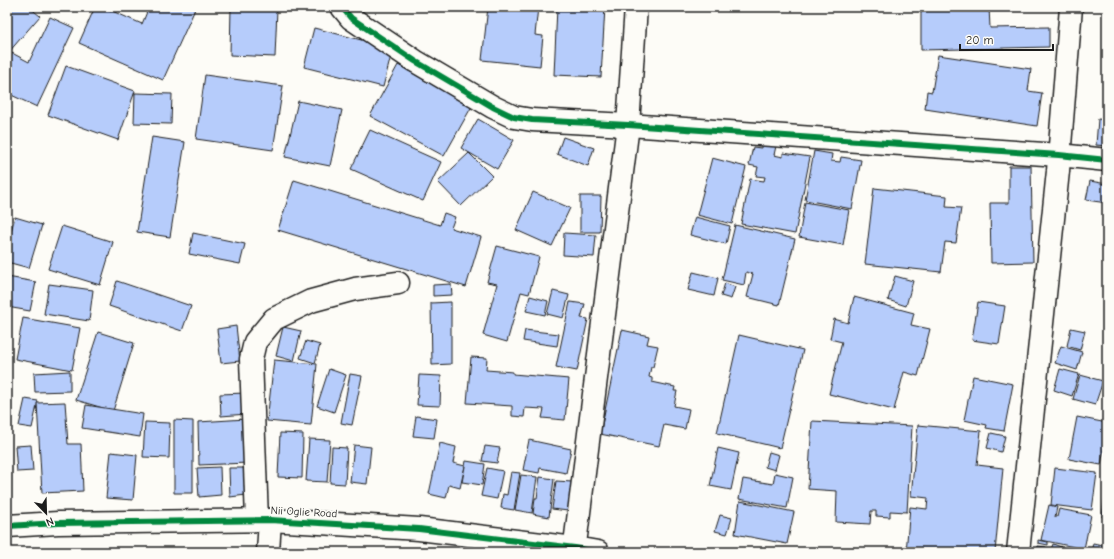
<svg xmlns="http://www.w3.org/2000/svg" width="1114" height="559" font-family="'Comic Neue',sans-serif">
  <style>
    .building { fill: #b6ccfb; stroke: #1c1c1c }
    .lines { fill: none; stroke-linecap: round; stroke-linejoin: round }
    .minor-casing { stroke: #1c1c1c; stroke-width: 25 }
    .minor { stroke: #fdfcf7; stroke-width: 22 }
    .cycleway-casing { stroke: #fdfcf7; stroke-width: 8 }
    .cycleway { stroke: #00873e; stroke-width: 6 }
    .labels { text-anchor: middle; dominant-baseline: central; stroke-width: 3.5; stroke-linejoin: round; paint-order: stroke }
    .street-label { font-size: 11px; fill: #1c1c1c; stroke: #fdfcf7 }
  </style>
  <rect width="100%" height="100%" fill="#fdfcf7"/>
  <filter id="ink" filterUnits="userSpaceOnUse"><feTurbulence type="fractalNoise" baseFrequency=".025" numOctaves="2"/><feDisplacementMap in="SourceGraphic" scale="8" xChannelSelector="R" yChannelSelector="G"/><feConvolveMatrix kernelMatrix="1 2 1 2 8 2 1 2 1" color-interpolation-filters="sRGB"/></filter>
  <g filter="url(#ink)">
    <!-- building -->
    <g class="building">
      <polygon points="7,7 29,7 40,16 8,53 7,52"/>
      <polygon points="95,7 103,7 142,24 149,7 196,7 163,80 79,43"/>
      <polygon points="488,7 538,7 535,35 543,36 540,66 482,60"/>
      <polygon points="557,7 605,7 601,77 554,75"/>
      <polygon points="921,7 989,7 990,28 1049,27 1049,47 921,50"/>
      <polygon points="231,8 277,9 275,57 230,55"/>
      <polygon points="50,17 74,28 37,107 7,93 7,64 12,53 29,62"/>
      <polygon points="314,28 393,48 383,87 304,67"/>
      <polygon points="938,55 1031,69 1028,91 1042,93 1037,126 925,109 927,91 932,92"/>
      <polygon points="398,65 472,106 444,156 370,116"/>
      <polygon points="66,66 135,91 118,140 48,115"/>
      <polygon points="205,75 283,86 273,150 196,139"/>
      <polygon points="135,93 172,94 171,124 134,123"/>
      <polygon points="298,101 342,110 330,166 285,157"/>
      <polygon points="478,119 514,140 497,169 461,148"/>
      <polygon points="1098,119 1107,120 1107,146 1096,145"/>
      <polygon points="370,130 441,162 423,201 351,169"/>
      <polygon points="152,137 185,142 170,237 137,232"/>
      <polygon points="563,137 594,148 588,166 557,154"/>
      <polygon points="761,144 776,146 774,155 783,157 783,153 810,157 795,234 741,224 750,179 764,181 765,177 756,176 758,167 749,165 753,147 761,148"/>
      <polygon points="814,151 832,154 831,161 840,162 841,157 861,160 852,209 805,200"/>
      <polygon points="469,153 492,176 461,206 438,182"/>
      <polygon points="712,158 746,167 732,224 697,215"/>
      <polygon points="1009,166 1031,166 1033,262 991,263 990,203 1009,203"/>
      <polygon points="294,180 440,225 444,213 455,217 451,228 481,237 466,287 278,230"/>
      <polygon points="1090,181 1107,184 1107,203 1086,200"/>
      <polygon points="874,188 947,196 946,207 961,208 956,243 945,242 941,272 865,264"/>
      <polygon points="533,192 570,208 552,246 516,230"/>
      <polygon points="580,196 601,196 600,232 580,232"/>
      <polygon points="805,202 849,210 843,245 799,237"/>
      <polygon points="15,217 42,225 29,268 7,262 7,245"/>
      <polygon points="695,217 730,226 726,244 690,235"/>
      <polygon points="735,225 795,239 779,305 747,297 753,274 746,272 744,285 722,280"/>
      <polygon points="62,226 113,242 100,285 48,269"/>
      <polygon points="193,233 245,244 240,264 189,254"/>
      <polygon points="564,233 596,235 594,257 563,255"/>
      <polygon points="497,246 539,257 529,294 521,292 507,342 483,335 497,284 487,282"/>
      <polygon points="1103,247 1107,247 1107,283 1104,283"/>
      <polygon points="693,272 718,278 714,296 688,290"/>
      <polygon points="895,276 913,281 906,306 888,300"/>
      <polygon points="7,277 36,282 30,311 7,307"/>
      <polygon points="117,281 191,306 182,331 109,306"/>
      <polygon points="725,283 735,287 731,299 721,296"/>
      <polygon points="49,284 93,290 89,321 44,314"/>
      <polygon points="451,284 452,295 433,296 433,285"/>
      <polygon points="553,291 569,295 563,318 547,314"/>
      <polygon points="530,296 548,301 545,315 526,311"/>
      <polygon points="854,297 914,313 911,325 930,329 918,376 904,372 894,410 829,394 842,342 830,339 834,319 848,323"/>
      <polygon points="451,302 451,364 432,365 431,303"/>
      <polygon points="570,302 585,304 581,318 588,319 577,371 556,367"/>
      <polygon points="978,302 1005,306 999,344 972,340"/>
      <polygon points="23,318 80,328 72,370 15,359"/>
      <polygon points="236,326 240,361 221,363 217,329"/>
      <polygon points="283,327 301,331 294,361 276,356"/>
      <polygon points="1071,328 1085,331 1080,350 1067,346"/>
      <polygon points="525,330 559,334 557,346 523,341"/>
      <polygon points="622,330 649,336 647,344 658,346 653,367 651,367 649,377 652,378 652,382 675,387 674,391 677,391 674,406 689,409 685,429 664,425 659,446 600,434"/>
      <polygon points="98,332 134,343 113,411 76,400"/>
      <polygon points="739,335 803,350 780,448 717,433"/>
      <polygon points="306,341 320,345 315,363 300,358"/>
      <polygon points="1061,346 1082,352 1077,370 1055,363"/>
      <polygon points="471,357 487,358 486,370 513,372 513,374 569,379 565,420 542,418 544,409 525,408 524,417 512,416 512,406 467,403"/>
      <polygon points="274,360 317,364 311,425 267,421"/>
      <polygon points="329,369 346,375 334,412 317,406"/>
      <polygon points="1060,369 1079,374 1072,396 1054,390"/>
      <polygon points="70,371 70,391 35,392 34,373"/>
      <polygon points="350,374 362,376 352,425 341,423"/>
      <polygon points="419,375 441,376 440,406 417,405"/>
      <polygon points="1080,375 1103,381 1095,405 1073,399"/>
      <polygon points="973,376 1013,384 1004,431 986,428 987,425 964,420"/>
      <polygon points="246,393 247,414 221,416 220,394"/>
      <polygon points="25,399 38,401 32,428 19,426"/>
      <polygon points="65,402 68,444 81,444 83,491 42,493 37,403"/>
      <polygon points="86,405 143,414 140,437 82,428"/>
      <polygon points="416,416 437,419 434,438 413,436"/>
      <polygon points="1077,417 1107,423 1107,432 1101,465 1069,459"/>
      <polygon points="246,419 248,463 199,465 198,422"/>
      <polygon points="174,420 193,421 193,493 174,493"/>
      <polygon points="812,421 912,426 907,512 890,511 890,517 876,516 876,511 871,511 870,524 836,522 837,491 808,489"/>
      <polygon points="145,422 170,423 169,458 143,457"/>
      <polygon points="918,425 981,431 977,465 1003,468 995,552 906,552 910,507 927,509 928,498 911,496"/>
      <polygon points="280,433 303,434 302,478 278,477"/>
      <polygon points="991,433 1005,436 1001,452 987,448"/>
      <polygon points="309,439 330,440 327,482 306,481"/>
      <polygon points="529,440 571,449 566,473 540,468 539,473 523,470"/>
      <polygon points="440,443 456,447 453,463 465,466 460,488 449,485 446,498 429,494"/>
      <polygon points="31,445 33,471 17,472 15,446"/>
      <polygon points="354,445 371,447 367,484 350,482"/>
      <polygon points="485,446 500,448 497,463 482,461"/>
      <polygon points="332,447 347,448 345,484 330,483"/>
      <polygon points="718,448 739,453 731,490 710,486"/>
      <polygon points="111,452 137,455 133,500 106,498"/>
      <polygon points="769,452 779,455 775,470 765,467"/>
      <polygon points="466,461 485,464 482,485 462,482"/>
      <polygon points="220,467 221,495 199,497 197,468"/>
      <polygon points="229,468 245,468 246,495 230,497"/>
      <polygon points="487,468 503,471 497,499 481,496"/>
      <polygon points="1055,468 1097,473 1092,510 1051,505"/>
      <polygon points="511,472 520,473 514,510 501,508 503,494 507,495"/>
      <polygon points="775,473 793,477 787,508 739,499 743,479 773,484"/>
      <polygon points="521,475 537,477 532,513 515,510"/>
      <polygon points="540,477 554,479 549,517 533,514 535,498 537,498"/>
      <polygon points="556,481 572,482 568,511 552,509"/>
      <polygon points="1107,481 1107,518 1102,517"/>
      <polygon points="740,501 794,512 787,544 735,534"/>
      <polygon points="1049,505 1057,507 1055,517 1057,517 1059,509 1091,515 1084,549 1041,540"/>
      <polygon points="720,515 732,518 727,534 715,531"/>
      <polygon points="1038,540 1048,542 1048,545 1038,543"/>
      <polygon points="1093,543 1107,546 1107,552 1091,552"/>
      <polygon points="1053,544 1061,547 1059,552 1050,552"/>
      <polygon points="1038,546 1046,547 1045,552 1037,552"/>
      <polygon points="1073,549 1087,552 1072,552"/>
    </g>
    <g class="lines">
      <!-- minor casing -->
      <g class="minor-casing">
        <g id="minor">
          <polyline points="342,7 351,18 415,61 493,107 514,117 532,120 628,125 1059,155 1107,160"/>
          <polyline points="257,520 251,359 255,342 274,319 311,301 355,289 398,283"/>
          <polyline points="7,526 58,523 270,520 419,529 575,548 598,552"/>
          <polyline points="268,552 270,520"/>
          <polyline points="574,552 628,125 636,7"/>
          <polyline points="1018,552 1058,171 1071,7"/>
        </g>
      </g>
      <!-- minor -->
      <use href="#minor" class="minor"/>
      <!-- cycleway casing -->
      <g class="cycleway-casing">
        <g id="cycleway">
          <polyline points="342,7 351,18 415,61 493,107 514,117 532,120 628,125 1059,155 1107,160"/>
          <polyline points="7,526 58,523 270,520 419,529 575,548 598,552"/>
        </g>
      </g>
      <!-- cycleway -->
      <use href="#cycleway" class="cycleway"/>
    </g>
  </g>
  <g class="labels">
    <!-- street labels -->
    <g class="street-label">
      <text transform="translate(304 512) rotate(3)">Nii Oglie Road</text>
    </g>
  </g>
  <!-- margin -->
  <rect width="1114" height="559" fill="none" stroke="#fdfcf7" stroke-width="24"/>
  <rect x="12" y="12" width="1090" height="535" fill="none" stroke="#1c1c1c" stroke-width="1.5" filter="url(#ink)"/>
  <!-- north arrow -->
  <g transform="translate(46 513) rotate(157)" stroke="#fdfcf7" stroke-width="3" paint-order="stroke">
  <path d="M0-3L7 15L0 10L-7 15Z" fill="#1c1c1c"/>
  <text y="-6" font-size="11" font-weight="bold" text-anchor="middle" fill="#1c1c1c">N</text>
  </g>
  <!-- scale -->
  <path d="M960 44v6h93v-6" fill="none" stroke="#1c1c1c" stroke-width="2"/>
  <text x="966" y="44" font-size="12" fill="#1c1c1c" stroke="#fdfcf7" stroke-width="3" paint-order="stroke">20 m</text>
</svg>
